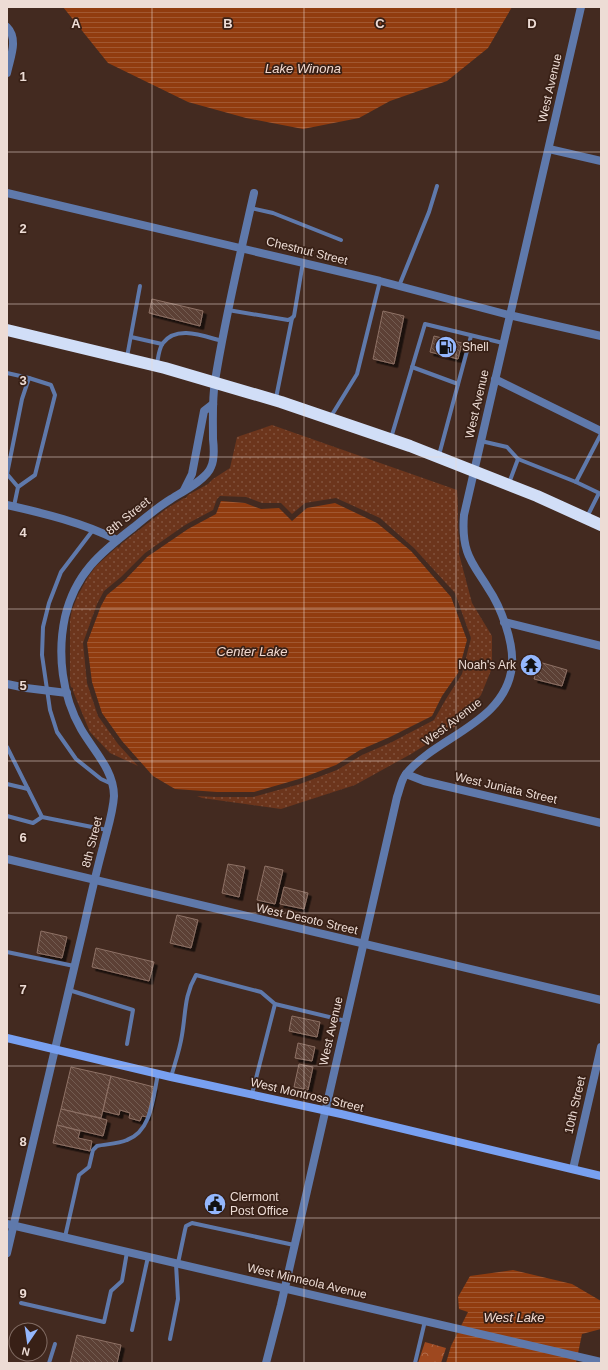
<svg xmlns="http://www.w3.org/2000/svg" width="608" height="1370" font-family="Helvetica,sans-serif">
  <style>
    .grass { fill: url(#grass-dots) }
    .forest { fill: url(#forest-crowns) }
    .water { fill: url(#water-rules) }
    .building { fill: url(#building-back-hatch); stroke: #8e7165; filter: url(#shadow) }
    .lines { fill: none; stroke-linecap: round; stroke-linejoin: round }
    .lane { stroke: #5f79ab; stroke-width: 4 }
    .street { stroke: #5f79ab; stroke-width: 8 }
    .secondary { stroke: #78a0f1; stroke-width: 8 }
    .highway { stroke: #d1def7; stroke-width: 12 }
    .grid { fill: none; stroke: #eddcd5; stroke-width: 1; stroke-opacity: 0.55 }
    .labels { text-anchor: middle; dominant-baseline: central; stroke-width: 3.5; stroke-linejoin: round; paint-order: stroke }
    .street-label { font-size: 12px; fill: #eddcd5; stroke: #382016 }
    .poi-label { font-size: 12px; fill: #eddcd5; stroke: #382016; text-anchor: start }
    .water-label { font-size: 13px; font-style: italic; fill: #f3dad0; stroke: #382016 }
    .grid-label { font-size: 13px; text-anchor: middle; font-weight: bold; fill: #eddcd5; stroke: #382016; stroke-width: 3.5; stroke-linejoin: round; paint-order: stroke }
  </style>
  <defs>
    <pattern id="grass-dots" width="8" height="8" patternUnits="userSpaceOnUse"><rect width="8" height="8" fill="#6c351c"/><path d="M2 2h.1M6 6h.1" fill="none" stroke="#81523c" stroke-width="1.8" stroke-linecap="round"/></pattern>
    <pattern id="forest-crowns" width="20" height="18" patternUnits="userSpaceOnUse"><rect width="20" height="18" fill="#9e481f"/><path d="M2 6a3 3 0 1 1 6 0M12 15a3 3 0 1 1 6 0" fill="none" stroke="#b06a49"/></pattern>
    <pattern id="water-rules" width="6" height="5" patternUnits="userSpaceOnUse"><rect width="6" height="5" fill="#913c0f"/><path d="M0 2.5h6" fill="none" stroke="#a15831"/></pattern>
    <pattern id="building-back-hatch" width="6" height="6" patternUnits="userSpaceOnUse"><rect width="6" height="6" fill="#5b4035"/><path d="M-1 5l2 2M0 0l6 6M5-1l2 2" fill="none" stroke="#735b51"/></pattern>
    <filter id="shadow"><feDropShadow dx="3.5" dy="3.5" stdDeviation="0" flood-color="#0009"/></filter>
  </defs>
  <rect width="100%" height="100%" fill="#432a20"/>
  <!-- grass -->
  <path class="grass" d="M272 425 457 490C458 502 458 513 458 525 458 535 460 544 459 554L472 603 492 636V668L481 695 456 726 411 754 355 785 281 809 202 798 197 796 216 797H253L300 784 337 770 362 755 392 742 434 720 446 699 462 674 471 638 455 593 414 548 380 518 336 498 305 503 292 514 281 503H262L246 497 220 496 217 499 213 510 185 525 145 553 121 577 104 591 97 604 83 643 87 683 98 716 118 744 138 766 110 753 90 732 73 691V688L71 687 70 682V620L72 610 78 595 88 577 96 566 117 547 119 548 121 544 166 509 184 498H186L188 495 208 484 213 479 230 468 237 437Z"/>
  <!-- forest -->
  <polygon class="forest" points="425,1342 446,1348 441,1363 418,1363"/>
  <!-- water -->
  <g class="water">
    <polygon points="63,7 512,7 488,48 447,81 390,101 359,118 303,129 246,118 188,102 108,63"/>
    <polygon points="221,501 245,503 261,509 279,508 292,521 307,508 335,503 377,523 411,551 451,597 467,640 458,673 442,696 432,716 390,737 360,750 336,765 299,779 254,792 217,792 175,789 153,776 122,741 102,713 92,682 87,643 101,606 107,595 124,581 147,557 188,529 216,514"/>
    <polygon points="513,1270 572,1284 601,1301 601,1329 582,1334 576,1363 446,1363 451,1346 468,1312 459,1309 458,1297 470,1276"/>
  </g>
  <!-- building -->
  <g class="building">
    <polygon points="152,299 203,311 200,326 149,313"/>
    <polygon points="383,311 404,316 394,364 373,359"/>
    <polygon points="434,336 462,343 458,359 430,352"/>
    <polygon points="539,662 567,670 562,686 534,679"/>
    <polygon points="228,864 245,867 239,897 222,893"/>
    <polygon points="265,866 283,870 275,904 257,900"/>
    <polygon points="284,887 308,893 304,909 280,904"/>
    <polygon points="177,915 198,920 191,948 170,943"/>
    <polygon points="41,931 67,937 62,958 37,953"/>
    <polygon points="96,948 154,962 149,981 92,967"/>
    <polygon points="292,1016 320,1022 317,1037 289,1031"/>
    <polygon points="298,1043 315,1047 312,1061 295,1058"/>
    <polygon points="299,1064 313,1067 308,1090 294,1087"/>
    <polygon points="71,1067 111,1076 101,1118 61,1109"/>
    <polygon points="111,1076 154,1087 147,1117 142,1116 140,1121 129,1118 130,1113 120,1110 119,1115 103,1111"/>
    <polygon points="61,1109 107,1120 103,1136 57,1125"/>
    <polygon points="57,1125 80,1131 78,1138 92,1141 90,1151 53,1143"/>
    <polygon points="77,1335 121,1345 117,1363 70,1363"/>
  </g>
  <g class="lines">
    <!-- lane -->
    <g class="lane">
      <polyline points="251,208 273,213 341,240"/>
      <polyline points="399,286 429,212 437,186"/>
      <polyline points="228,310 288,320 292,318 294,316 303,262"/>
      <polyline points="131,337 162,344"/>
      <polyline points="127,357 140,286"/>
      <path d="M157 364C158 358 159 348 163 343 177 325 203 336 222 341"/>
      <polyline points="412,367 458,384"/>
      <polyline points="7,373 29,378 51,385 55,395 35,475 18,487 14,506"/>
      <polyline points="276,398 292,318"/>
      <polyline points="330,418 357,374 380,281"/>
      <polyline points="391,438 425,324 503,343"/>
      <polyline points="481,441 507,447 518,459 576,482 601,434"/>
      <polyline points="439,455 471,336"/>
      <polyline points="576,482 599,493 587,517"/>
      <polyline points="509,483 518,459"/>
      <polyline points="18,487 7,474 22,399 29,378"/>
      <polyline points="93,530 61,572 49,603 43,627 42,655 50,710 57,732 76,759 101,779 112,784"/>
      <polyline points="7,747 42,817 107,830"/>
      <polyline points="7,784 28,789"/>
      <polyline points="7,816 33,823 42,817"/>
      <polyline points="7,952 74,966"/>
      <polyline points="69,990 133,1010 127,1044"/>
      <path d="M171 1077C175 1063 180 1049 182 1035 186 1012 184 996 196 975L261 992 275 1004"/>
      <polyline points="252,1094 275,1004 346,1021"/>
      <path d="M65 1237 79 1175 89 1167 93 1150 97 1146C106 1144 118 1144 127 1140 152 1131 153 1097 158 1074"/>
      <polyline points="178,1263 185,1230 186,1226 192,1223 294,1245"/>
      <polyline points="21,1303 104,1322 111,1291 122,1281 127,1252"/>
      <polyline points="132,1330 148,1257"/>
      <polyline points="170,1339 178,1299 176,1264"/>
      <polyline points="49,1363 55,1344"/>
      <polyline points="415,1363 425,1321"/>
    </g>
    <!-- street -->
    <g class="street">
      <path d="M7 27C19 39 10 58 7 73"/>
      <polyline points="549,149 601,161"/>
      <polyline points="7,193 380,281 509,315 601,336"/>
      <polyline points="495,379 601,431"/>
      <polyline points="184,490 192,474 204,411 213,404"/>
      <path d="M7 505C43 513 84 523 117 540"/>
      <polyline points="504,622 601,646"/>
      <polyline points="7,684 26,688 67,693"/>
      <polyline points="406,774 424,781 601,823"/>
      <polyline points="7,859 601,1000"/>
      <polyline points="573,1169 601,1047"/>
      <polyline points="7,1224 601,1362"/>
      <path d="M7 1253C32 1144 59 1035 84 926 90 899 96 873 103 847 107 830 113 813 114 796 114 770 93 750 81 729 62 696 57 654 65 617 75 574 100 553 134 527 146 517 158 507 171 499 182 492 207 479 211 467 215 459 214 448 213 439 213 419 212 400 215 381 225 318 240 255 254 193"/>
      <path d="M266 1363 281 1305 397 797C400 789 401 780 406 774 437 736 506 723 512 666 514 642 501 607 488 588 481 576 471 564 467 551 463 539 463 527 464 515L581 7"/>
    </g>
    <!-- secondary -->
    <polyline class="secondary" points="7,1038 171,1077 341,1114 601,1176"/>
    <!-- highway -->
    <polyline class="highway" points="7,330 165,368 281,402 410,446 537,496 601,525"/>
  </g>
  <!-- grid -->
  <path class="grid" d="M152 7V1363M304 7V1363M456 7V1363M7 152H601M7 304H601M7 457H601M7 609H601M7 761H601M7 913H601M7 1066H601M7 1218H601"/>
  <!-- icons -->
  <defs>
    <g id="fuel-disc" transform="scale(1.15)"><circle r="9.5" fill="#94b7fd" stroke="#382016"/><path d="M-5.5-6h7V0h2V4h1.3V-2.5L3-4.5l.8-.8L6-3V5H2.5V1h-1V6h-7ZM-4.2-4.7v3.2H.2V-4.7Z" fill="#111"/></g>
    <g id="temple-disc" transform="scale(1.15)"><circle r="9.5" fill="#94b7fd" stroke="#382016"/><path d="M0-6L5-2H3V0L6.5 2.5H4V6H1.5V3h-3V6H-4V2.5H-6.5L-3 0V-2H-5Z" fill="#111"/></g>
    <g id="civic-disc" transform="scale(1.15)"><circle r="9.5" fill="#94b7fd" stroke="#382016"/><path d="M-.6-6.5H3V-4.5H.6V-3L4-1V1h2V6H-6V1h2V-1L-.6-3ZM-1.2 2.5V6h2.4V2.5Z" fill="#111"/></g>
  </defs>
  <g fill-rule="evenodd">
    <use href="#fuel-disc" x="446" y="347"/>
    <use href="#temple-disc" x="531" y="665"/>
    <use href="#civic-disc" x="215" y="1204"/>
  </g>
  <g class="labels">
    <!-- street labels -->
    <g class="street-label">
      <text transform="translate(550 88) rotate(-77)">West Avenue</text>
      <text transform="translate(307 251) rotate(14)">Chestnut Street</text>
      <text transform="translate(477 404) rotate(-77)">West Avenue</text>
      <text transform="translate(128 516) rotate(-39)">8th Street</text>
      <text transform="translate(452 722) rotate(-37)">West Avenue</text>
      <text transform="translate(506 788) rotate(13)">West Juniata Street</text>
      <text transform="translate(92 842) rotate(-76)">8th Street</text>
      <text transform="translate(307 919) rotate(13)">West Desoto Street</text>
      <text transform="translate(331 1031) rotate(-77)">West Avenue</text>
      <text transform="translate(307 1095) rotate(13)">West Montrose Street</text>
      <text transform="translate(575 1105) rotate(-77)">10th Street</text>
      <text transform="translate(307 1281) rotate(13)">West Minneola Avenue</text>
    </g>
    <!-- poi labels -->
    <g class="poi-label">
      <text x="462" y="347">Shell</text>
      <text x="516" y="665" text-anchor="end">Noah's Ark</text>
      <text x="230" y="1197">Clermont<tspan x="230" dy="14">Post Office</tspan></text>
    </g>
    <!-- water labels -->
    <g class="water-label">
      <text x="303" y="68">Lake Winona</text>
      <text x="252" y="651">Center Lake</text>
      <text x="514" y="1317">West Lake</text>
    </g>
  </g>
  <g class="grid-label">
    <text x="76" y="28">A</text>
    <text x="228" y="28">B</text>
    <text x="380" y="28">C</text>
    <text x="532" y="28">D</text>
    <text x="23" y="81">1</text>
    <text x="23" y="233">2</text>
    <text x="23" y="385">3</text>
    <text x="23" y="537">4</text>
    <text x="23" y="690">5</text>
    <text x="23" y="842">6</text>
    <text x="23" y="994">7</text>
    <text x="23" y="1146">8</text>
    <text x="23" y="1298">9</text>
  </g>
  <!-- border -->
  <rect width="608" height="1370" fill="none" stroke="#eddcd5" stroke-width="16"/>
  <!-- north arrow -->
  <g transform="translate(28 1342) rotate(193)"><circle r="19" fill="#382016" stroke="#806b62"/>
  <path d="M0-3L7 15L0 10L-7 15Z" fill="#94b7fd"/>
  <text y="-6" font-size="11" font-weight="bold" text-anchor="middle" fill="#eddcd5">N</text>
  </g>
</svg>
